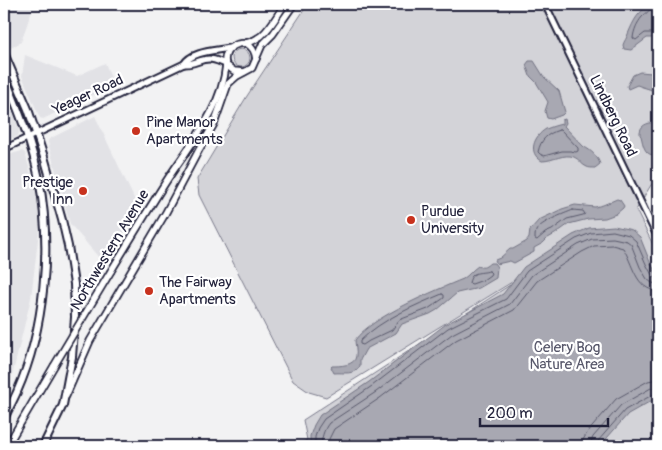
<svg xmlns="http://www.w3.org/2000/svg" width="662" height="450" font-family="Pangolin,sans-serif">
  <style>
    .built { fill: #e2e2e6 }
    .green { fill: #d3d3d8; stroke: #7a7a8a }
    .water { fill: #a8a8b2; stroke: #727282 }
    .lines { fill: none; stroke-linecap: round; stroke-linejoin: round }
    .shore { stroke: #58586b; stroke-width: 1 }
    .secondary-casing { stroke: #22223b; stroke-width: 9 }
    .primary-casing { stroke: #22223b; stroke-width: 9 }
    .highway-casing { stroke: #22223b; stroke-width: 10 }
    .secondary { stroke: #fff; stroke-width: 5 }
    .primary { stroke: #fff; stroke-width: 5.5 }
    .highway { stroke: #fff; stroke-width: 6 }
    .primary-bridge-casing { stroke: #22223b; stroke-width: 9; stroke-linecap: butt }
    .primary-bridge { stroke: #fff; stroke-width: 5.5 }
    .poi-dot { fill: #c8321e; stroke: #fff; stroke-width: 2 }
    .labels { text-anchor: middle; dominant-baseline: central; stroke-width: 4.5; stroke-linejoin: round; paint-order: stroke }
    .street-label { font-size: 15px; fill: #22223b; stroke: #fff }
    .poi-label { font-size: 15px; fill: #22223b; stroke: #fff; text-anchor: start }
    .park-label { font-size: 15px; fill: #57576a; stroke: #fff }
  </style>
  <rect width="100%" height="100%" fill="#f2f2f3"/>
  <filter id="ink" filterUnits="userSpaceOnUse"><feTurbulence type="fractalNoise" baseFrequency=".02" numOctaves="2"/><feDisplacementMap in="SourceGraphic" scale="10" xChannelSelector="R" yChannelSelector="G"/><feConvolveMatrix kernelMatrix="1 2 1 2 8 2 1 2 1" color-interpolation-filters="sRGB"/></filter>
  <g filter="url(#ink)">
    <!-- built -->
    <g class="built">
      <polygon points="4,4 34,4 21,42 11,48 4,34"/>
      <polygon points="25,55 77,76 105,63 114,85 43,119 40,118 22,76"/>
      <polygon points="4,88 19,129 19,133 18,136 4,142"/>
      <polygon points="95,116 141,213 101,260 70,224 48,142 49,139"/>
      <polygon points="22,151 25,153 36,191 40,223 31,298 8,393 4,401 4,156"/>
    </g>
    <!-- green -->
    <g class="green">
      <polygon points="308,4 658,4 658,181 651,185 636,210 658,255 658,446 295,446 307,440 303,420 562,251 326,397 309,392 293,381 199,195 197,179 247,96"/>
      <circle cx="241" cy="58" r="9"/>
    </g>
    <!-- water -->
    <g class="water">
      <path d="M652 4H658V38H647L631 50 624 49 623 45C624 41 627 38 628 34 634 20 638 11 652 4Z"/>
      <polygon points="529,61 534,61 544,77 559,91 565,112 562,115 551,119 547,118 545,111 548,102 536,82 530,76 526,65"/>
      <path d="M640 72 652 73 658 77V93C652 89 644 88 637 85L628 89 627 86 633 75Z"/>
      <path d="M565 119 566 123 564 126 584 147C591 150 598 157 600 164L595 168C592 168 589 168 587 167 581 165 580 159 574 157 564 153 553 161 542 161 527 153 534 136 546 129 551 127 557 125 562 124V120Z"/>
      <path d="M656 122 658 123V148L655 154 653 155C644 154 643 144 641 136L640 135C639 125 647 123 656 122Z"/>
      <polygon points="617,199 620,200 624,206 623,208 616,214 605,218 588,219 569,224 555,234 548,238 543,243 534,248 534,252 514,263 510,261 497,264 495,260 500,258 510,249 513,249 527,241 529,238 530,230 539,220 562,209 575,205 595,207 603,205"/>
      <polygon points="614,226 632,230 640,237 650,262 658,276 658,397 628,414 600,446 310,446 310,436 314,425 320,415 369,382 446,324 503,294 524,267 573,235 589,228"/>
      <path d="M490 263H494L497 267 496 278 479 288 457 293 437 310 430 314 402 324 396 333 366 349 360 360V366C353 376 345 372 334 373L331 367 332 366C339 366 355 366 356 356 357 350 355 345 355 340 371 317 436 290 463 279 469 275 472 270 478 266 484 269 486 266 490 263Z"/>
    </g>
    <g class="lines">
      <!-- shore -->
      <g class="shore">
        <path d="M652 4C651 11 647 12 642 17 637 23 634 30 633 38L636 40 645 33H658"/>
        <path d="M559 130H561L578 148V151L576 152 570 151H562L544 156 540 154 538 152C541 139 547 134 559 130Z"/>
        <path d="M573 210 583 211 585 214 583 215 567 219 552 230 545 233 537 240 535 239C535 237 535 233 536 231 540 222 564 214 573 210Z"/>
        <path d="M489 271 491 273 490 275 483 280 472 284 469 283C472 270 479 274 489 271Z"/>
        <path d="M442 294 444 295V298L428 309 399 320 392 330 369 341 363 345 360 344V341C382 319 414 306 442 294Z"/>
        <polyline points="315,446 315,437 318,428 324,419 372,386 448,328 506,299 527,271 576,239 591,233 613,231 629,235 636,241 646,264 652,275 654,277 658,277"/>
        <path d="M321 446C322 437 323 431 329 423L376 392 452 334 510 304 532 275 578 245 592 239 613 238 627 241 631 244 640 267 647 279 652 283 658 284"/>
        <path d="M329 446V439L334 429 380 398 456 340 514 310 537 281 582 252 594 246 612 245 623 248C633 263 635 290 658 291"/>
        <polyline points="583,446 583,440 587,433 616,399 648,381 658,379"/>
        <polyline points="590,446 591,442 593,437 621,405 651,388 658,387"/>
        <polyline points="597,446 598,441 625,410 654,394 658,393"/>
      </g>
      <!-- secondary casing -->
      <g class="secondary-casing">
        <g id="secondary">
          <polyline points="545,4 658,238"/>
          <path d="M184 64C193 65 200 59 209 59 215 59 220 62 226 64"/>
          <path d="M4 149 184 64C192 51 215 51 229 48"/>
        </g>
      </g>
      <!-- primary casing -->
      <g class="primary-casing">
        <g id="primary">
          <path d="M246 43C253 47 255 52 256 59"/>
          <path d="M244 72 234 71 226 65C223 55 228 47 238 44 241 43 243 44 246 43 251 42 257 39 261 36 271 28 278 14 285 4"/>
          <path d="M111 271C130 240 149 208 169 177 192 142 222 108 226 65"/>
          <polyline points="66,396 90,341 165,214 200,148 214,124 228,84 237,76 252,68 262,45 273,34 294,4"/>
          <polyline points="7,446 54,366"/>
        </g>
      </g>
      <!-- highway casing -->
      <g class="highway-casing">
        <g id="highway">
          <polyline points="4,53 28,109 45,160 62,220 68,246 74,284 75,317 72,357 63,405 43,446"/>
          <path d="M4 75C18 109 32 144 39 179 52 247 45 329 17 392 13 401 8 410 4 419"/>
        </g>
      </g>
      <!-- secondary -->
      <use href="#secondary" class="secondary"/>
      <!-- primary -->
      <use href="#primary" class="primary"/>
      <!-- highway -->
      <use href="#highway" class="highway"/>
      <!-- primary-bridge casing -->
      <g class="primary-bridge-casing">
        <polyline id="primary-bridge" points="54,366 111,271"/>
      </g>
      <!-- primary-bridge -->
      <use href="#primary-bridge" class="primary-bridge"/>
    </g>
  </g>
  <!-- markers -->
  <g class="poi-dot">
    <circle cx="136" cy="131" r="5"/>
    <circle cx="83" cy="191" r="5"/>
    <circle cx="411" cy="220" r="5"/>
    <circle cx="149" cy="291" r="5"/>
  </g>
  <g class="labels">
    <!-- street labels -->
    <g class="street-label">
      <text transform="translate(88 95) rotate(-25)">Yeager Road</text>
      <text transform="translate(613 116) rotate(64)">Lindberg Road</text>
      <text transform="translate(110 250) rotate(-59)">Northwestern Avenue</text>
    </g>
    <!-- poi labels -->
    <g class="poi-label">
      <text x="146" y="122">Pine Manor<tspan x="146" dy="17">Apartments</tspan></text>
      <text x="73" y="182" text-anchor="end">Prestige<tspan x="73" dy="17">Inn</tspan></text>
      <text x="421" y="211">Purdue<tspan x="421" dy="17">University</tspan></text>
      <text x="159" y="282">The Fairway<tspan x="159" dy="17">Apartments</tspan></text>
    </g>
    <!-- park labels -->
    <g class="park-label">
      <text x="567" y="347">Celery Bog<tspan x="567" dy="17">Nature Area</tspan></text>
    </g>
  </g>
  <!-- margin -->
  <rect width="662" height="450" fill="none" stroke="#fff" stroke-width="20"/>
  <rect x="10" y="10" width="642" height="430" fill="none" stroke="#22223b" stroke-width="2" filter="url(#ink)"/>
  <!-- scale -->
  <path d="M480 418v8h128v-8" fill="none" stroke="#22223b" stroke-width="2.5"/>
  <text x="487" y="418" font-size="15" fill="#22223b" stroke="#ffffff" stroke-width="4" paint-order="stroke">200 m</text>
</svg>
